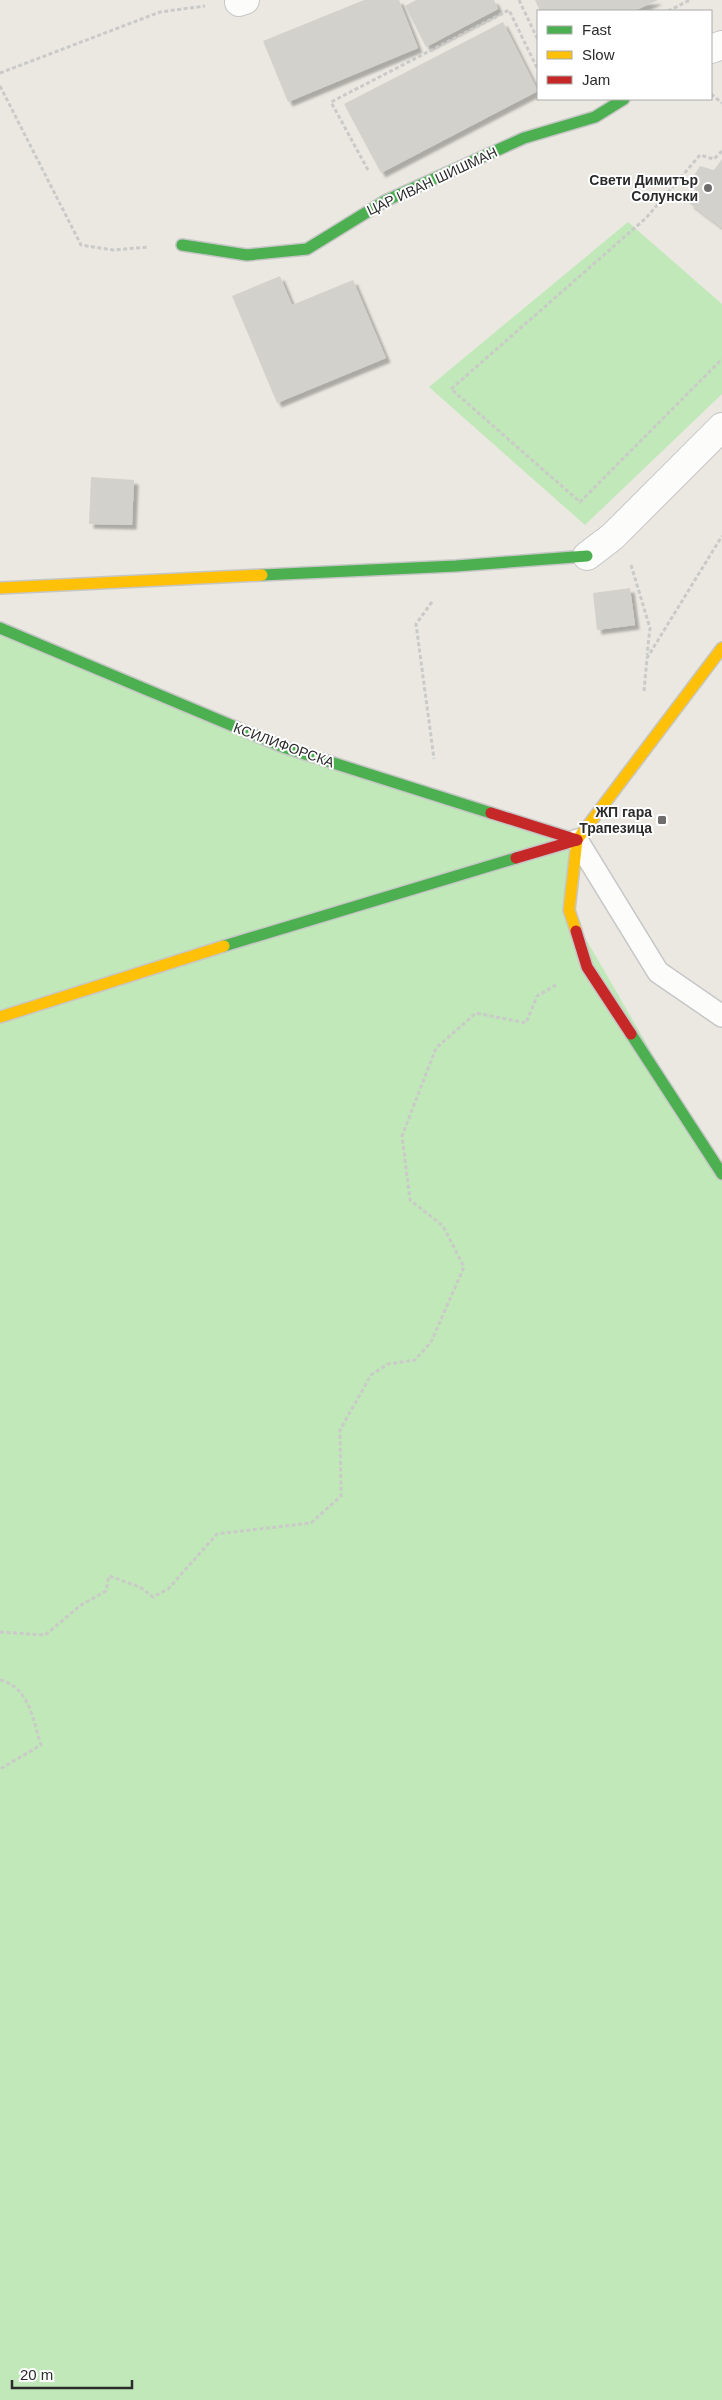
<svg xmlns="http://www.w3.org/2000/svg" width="722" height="2400" font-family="Arial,sans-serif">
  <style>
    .green { fill: #c1e8b8 }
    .building { fill: #d3d1cc; filter: url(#shadow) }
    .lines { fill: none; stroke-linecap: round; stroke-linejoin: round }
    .lane-casing { stroke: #c7c6c7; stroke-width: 24 }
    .street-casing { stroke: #c7c6c7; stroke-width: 30 }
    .fast-casing { stroke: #c7c6c7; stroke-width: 14 }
    .slow-casing { stroke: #c7c6c7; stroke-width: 14 }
    .jam-casing { stroke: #c7c6c7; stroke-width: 14 }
    .path { stroke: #cacac9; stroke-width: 3; stroke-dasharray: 4 2.5; stroke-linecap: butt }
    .lane { stroke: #fcfcfa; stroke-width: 21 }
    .street { stroke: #fcfcfa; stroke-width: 28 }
    .fast { stroke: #4caf50; stroke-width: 11 }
    .slow { stroke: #ffc107; stroke-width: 11 }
    .jam { stroke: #c62828; stroke-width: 11 }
    .poi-dot { fill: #6e6d6b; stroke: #fff; stroke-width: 2 }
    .labels { text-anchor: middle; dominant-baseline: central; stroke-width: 4; stroke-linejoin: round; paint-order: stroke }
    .poi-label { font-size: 14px; font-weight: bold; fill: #2b2b2b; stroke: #fff; text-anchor: end }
    .street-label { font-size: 14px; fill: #2b2b2b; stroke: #fff }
  </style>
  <defs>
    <filter id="shadow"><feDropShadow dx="4.5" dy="4.5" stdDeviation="1" flood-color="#0004"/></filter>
  </defs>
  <rect width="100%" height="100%" fill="#eae8e1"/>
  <!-- green -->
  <g class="green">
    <polygon points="628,222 722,304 722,394 585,525 429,387"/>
    <polygon points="0,628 283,747 577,840 569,910 722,1174 722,2400 0,2400"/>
  </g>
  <!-- building -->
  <g class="building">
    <polygon points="364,0 399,0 418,48 288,102 263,41"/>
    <polygon points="416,0 494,0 498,9 426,47 405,6"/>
    <polygon points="535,0 658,0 634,11 540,11"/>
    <polygon points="503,22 538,91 381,173 344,104"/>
    <polygon points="722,159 722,228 689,203 697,193 690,182 700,166 714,170"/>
    <polygon points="280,276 292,305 353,280 386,358 277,403 232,296"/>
    <polygon points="91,477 134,480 132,525 89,524"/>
    <polygon points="630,588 635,625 597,630 593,593"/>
  </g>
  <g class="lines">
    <!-- lane casing -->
    <g class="lane-casing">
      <polyline id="lane" points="577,840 658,972 722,1016"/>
    </g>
    <!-- street casing -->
    <g class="street-casing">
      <g id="street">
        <polyline points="239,2 245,0"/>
        <polyline points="711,49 722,45"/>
        <polyline points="587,556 612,537 722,427"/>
      </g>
    </g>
    <!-- fast casing -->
    <g class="fast-casing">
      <g id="fast">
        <polyline points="182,245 247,255 307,249 385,201 524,138 595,117 624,99"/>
        <polyline points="262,575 456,566 587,556"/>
        <polyline points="0,628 283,747 491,813"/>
        <polyline points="224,946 516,858"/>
        <polyline points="631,1034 722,1174"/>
      </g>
    </g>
    <!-- slow casing -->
    <g class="slow-casing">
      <g id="slow">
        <polyline points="0,588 262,575"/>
        <polyline points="576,931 569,910 577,840 722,648"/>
        <polyline points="0,1017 224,946"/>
      </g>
    </g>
    <!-- jam casing -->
    <g class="jam-casing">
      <g id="jam">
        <polyline points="491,813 577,840"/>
        <polyline points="516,858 577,840"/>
        <polyline points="576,931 587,967 631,1034"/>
      </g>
    </g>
    <!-- path -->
    <g class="path">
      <polyline points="519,0 538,40"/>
      <polyline points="668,11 690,0"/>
      <polyline points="0,73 160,12 205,6"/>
      <polyline points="0,86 81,245 113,250 149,247"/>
      <polyline points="711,94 722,103"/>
      <polyline points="722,151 714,159 700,155 646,218 451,389 580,502 722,359"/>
      <polyline points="368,170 331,102 509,10 538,70"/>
      <polyline points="631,565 650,628 647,655"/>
      <polyline points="432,602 416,624 434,759"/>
      <polyline points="644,691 647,658 722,536"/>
      <polyline points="0,1632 45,1635 81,1605 106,1591 109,1576 140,1587 153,1597 168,1589 217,1534 311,1523 341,1496 340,1430 371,1375 388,1364 415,1360 431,1342 464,1267 443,1226 410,1200 402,1136 436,1048 476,1013 526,1023 537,996 556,985"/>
      <path d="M0 1680C30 1688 32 1718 41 1745L0 1769"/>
    </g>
    <!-- lane -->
    <use href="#lane" class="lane"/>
    <!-- street -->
    <use href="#street" class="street"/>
    <!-- fast -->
    <use href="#fast" class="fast"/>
    <!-- slow -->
    <use href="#slow" class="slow"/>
    <!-- jam -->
    <use href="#jam" class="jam"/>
  </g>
  <!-- markers -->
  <g class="poi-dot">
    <circle cx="708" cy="188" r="5"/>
    <rect x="657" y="815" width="10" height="10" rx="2.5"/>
  </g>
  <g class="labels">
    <!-- poi labels -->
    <g class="poi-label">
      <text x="698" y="180">Свети Димитър<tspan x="698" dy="16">Солунски</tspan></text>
      <text x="652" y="812">ЖП гара<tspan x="652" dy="16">Трапезица</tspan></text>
    </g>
    <!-- street labels -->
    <g class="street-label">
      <text transform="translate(432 181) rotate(-25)">ЦАР ИВАН ШИШМАН</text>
      <text transform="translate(284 745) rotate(20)">КСИЛИФОРСКА</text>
    </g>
  </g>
  <!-- legend -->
  <rect x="537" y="10" width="175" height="90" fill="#ffffff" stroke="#aaaaaa"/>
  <rect x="547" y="26" width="25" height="8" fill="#4caf50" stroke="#aaaaaa"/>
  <text x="582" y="35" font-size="15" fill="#2b2b2b">Fast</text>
  <rect x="547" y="51" width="25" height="8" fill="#ffc107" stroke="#aaaaaa"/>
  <text x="582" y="60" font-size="15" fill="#2b2b2b">Slow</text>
  <rect x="547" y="76" width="25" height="8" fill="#c62828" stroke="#aaaaaa"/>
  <text x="582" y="85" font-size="15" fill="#2b2b2b">Jam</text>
  <!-- scale -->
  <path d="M12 2380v8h120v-8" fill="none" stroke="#2b2b2b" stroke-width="2.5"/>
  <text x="20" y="2380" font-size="15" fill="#2b2b2b" stroke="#ffffff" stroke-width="4" paint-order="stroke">20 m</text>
</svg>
